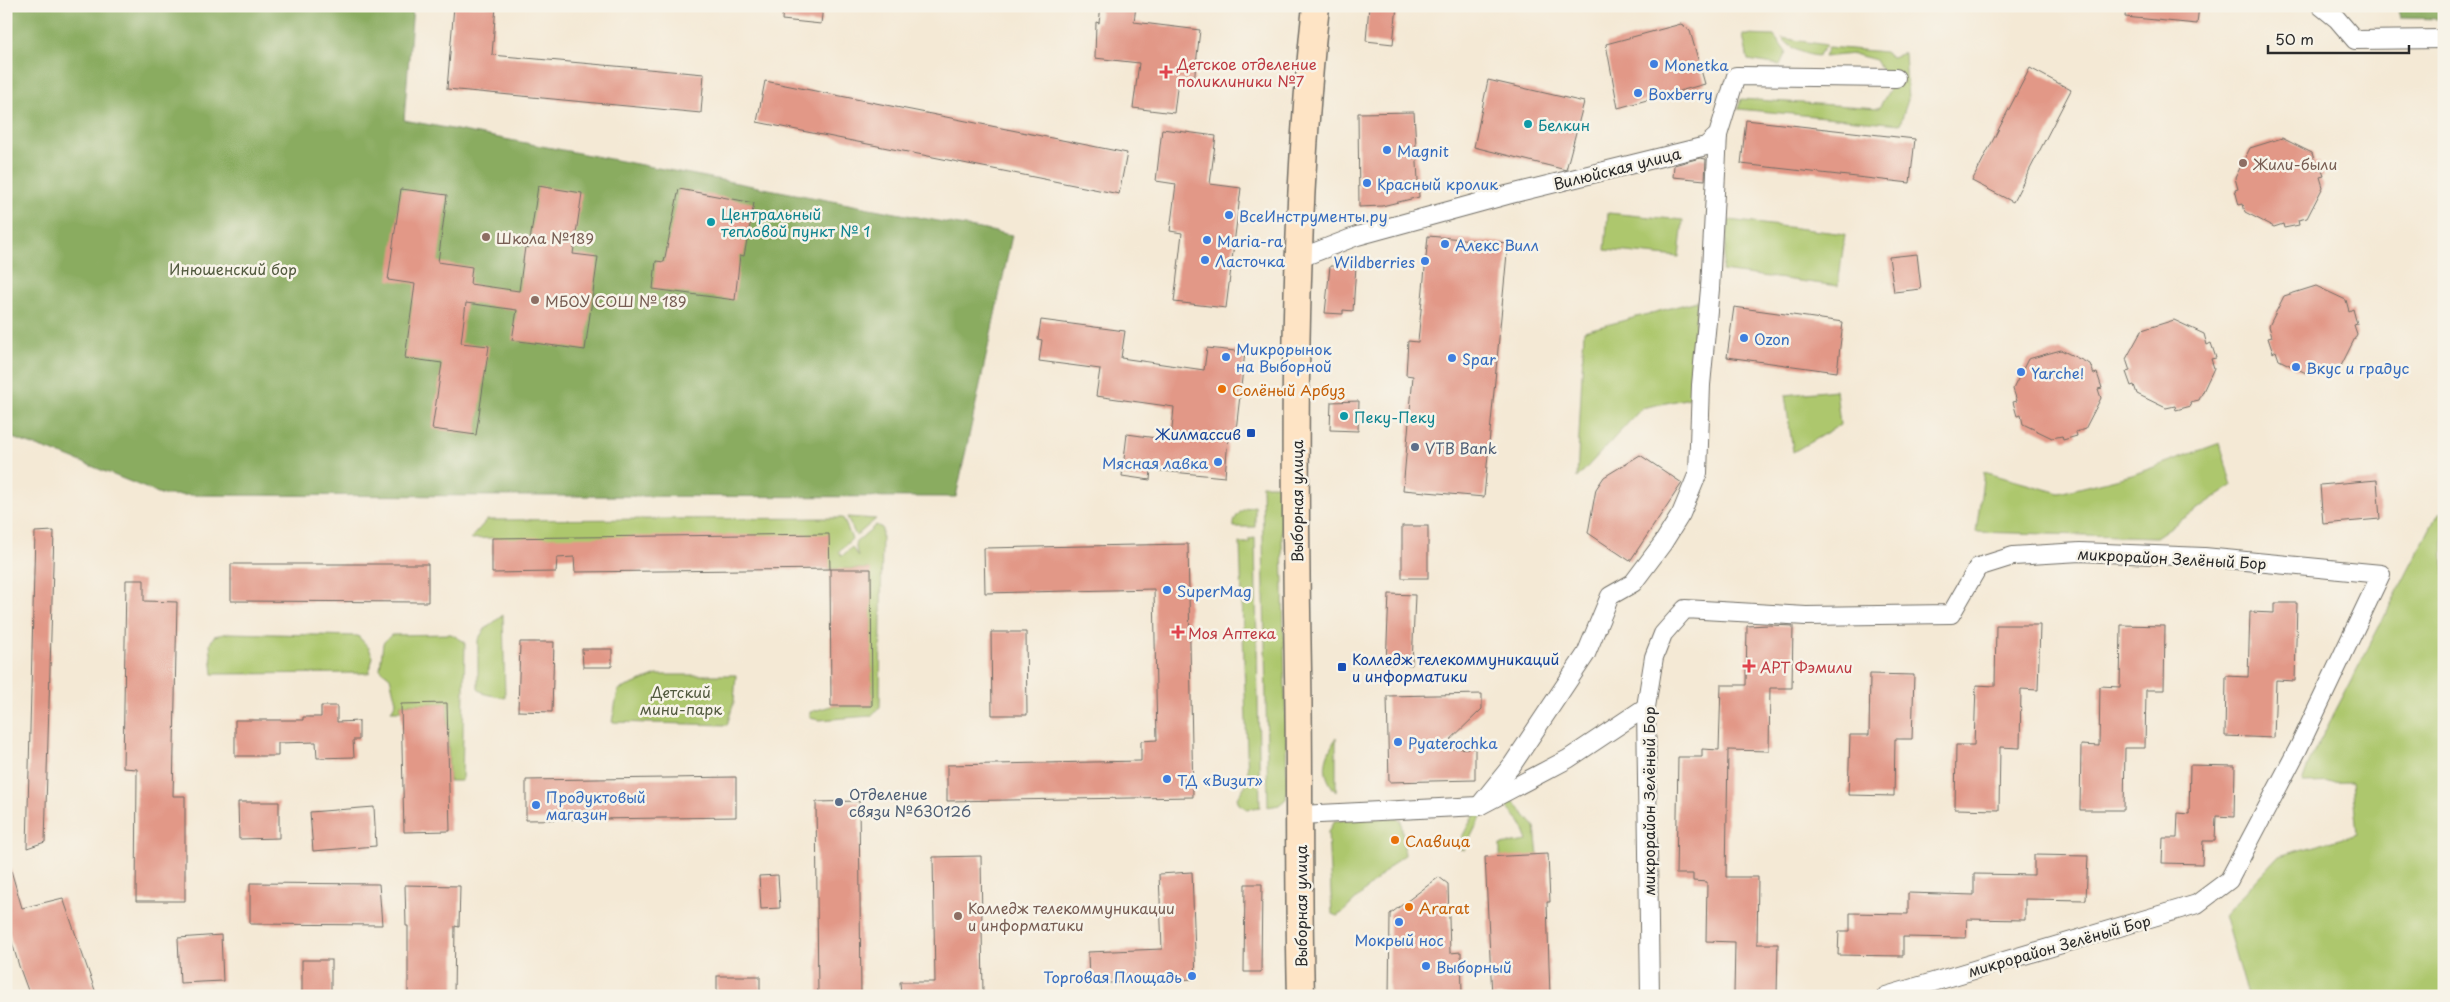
<svg xmlns="http://www.w3.org/2000/svg" width="2450" height="1002" font-family="'Playpen Sans',sans-serif">
  <style>
    .green { fill: #adc76d; stroke: #6c794c }
    .forest { fill: #8aac60; stroke: #5a6c46 }
    .building { fill: #e29887 }
    .lines { fill: none; stroke-linecap: round; stroke-linejoin: round }
    .minor-casing { stroke: #716e66; stroke-width: 20 }
    .secondary-casing { stroke: #716e66; stroke-width: 29 }
    .minor { stroke: #fff; stroke-width: 18 }
    .secondary { stroke: #fee4c5; stroke-width: 26 }
    .shop-dot { fill: #3f7fe0; stroke: #f7f3e8; stroke-width: 2 }
    .health-dot { fill: #e0444e; stroke: #f7f3e8; stroke-width: 2 }
    .culture-dot { fill: #0f9aa8; stroke: #f7f3e8; stroke-width: 2 }
    .education-dot { fill: #8d6e63; stroke: #f7f3e8; stroke-width: 2 }
    .food-dot { fill: #e8710a; stroke: #f7f3e8; stroke-width: 2 }
    .transit-dot { fill: #1a4fb4; stroke: #f7f3e8; stroke-width: 2 }
    .service-dot { fill: #5c6f8a; stroke: #f7f3e8; stroke-width: 2 }
    .labels { text-anchor: middle; dominant-baseline: central; stroke-width: 5; stroke-linejoin: round; paint-order: stroke }
    .health-label { font-size: 15px; fill: #be3a42; stroke: #f7f3e8; text-anchor: start }
    .shop-label { font-size: 15px; fill: #366cbe; stroke: #f7f3e8; text-anchor: start }
    .culture-label { font-size: 15px; fill: #0d838f; stroke: #f7f3e8; text-anchor: start }
    .education-label { font-size: 15px; fill: #785e54; stroke: #f7f3e8; text-anchor: start }
    .street-label { font-size: 15px; fill: #2b2b2b; stroke: #f7f3e8 }
    .park-label { font-size: 15px; fill: #525a3f; stroke: #f7f3e8 }
    .food-label { font-size: 15px; fill: #c56008; stroke: #f7f3e8; text-anchor: start }
    .transit-label { font-size: 15px; fill: #164399; stroke: #f7f3e8; text-anchor: end }
    .service-label { font-size: 15px; fill: #4e5e75; stroke: #f7f3e8; text-anchor: start }
  </style>
  <rect width="100%" height="100%" fill="#f7f3e8"/>
  <filter id="ink" filterUnits="userSpaceOnUse"><feTurbulence type="fractalNoise" baseFrequency=".02" numOctaves="2"/><feDisplacementMap in="SourceGraphic" scale="10" xChannelSelector="R" yChannelSelector="G"/><feConvolveMatrix kernelMatrix="1 2 1 2 8 2 1 2 1" color-interpolation-filters="sRGB"/></filter>
  <filter id="wash" filterUnits="userSpaceOnUse"><feTurbulence type="fractalNoise" baseFrequency=".0096" numOctaves="4" result="noise"/><feDisplacementMap in="SourceGraphic" scale="20" xChannelSelector="R" yChannelSelector="G"/><feGaussianBlur stdDeviation="1.12" result="paint"/><feColorMatrix in="noise" values="0 0 0 0 0 0 0 0 0 0 0 0 0 0 0 0 0 1.4 0 .05"/><feComposite in="paint" operator="in"/></filter>
  <g filter="url(#wash)">
    <rect width="100%" height="100%" fill="#f4e9d5"/>
    <!-- green -->
    <g class="green">
      <polygon points="1743,35 1774,36 1786,52 1780,65 1748,60"/>
      <path d="M1782 38 1826 45 1818 56C1802 54 1793 50 1782 38Z"/>
      <polygon points="1828,47 1885,52 1891,57 1905,53 1908,100 1900,124 1738,109 1741,99 1879,108 1896,78 1886,78 1876,60 1853,54 1824,57"/>
      <polygon points="1608,213 1683,220 1679,257 1605,250"/>
      <polygon points="1729,220 1845,234 1838,286 1722,271"/>
      <polygon points="1697,301 1690,398 1642,408 1577,478 1584,331"/>
      <polygon points="1836,390 1840,425 1793,452 1785,395"/>
      <polygon points="2220,443 2232,486 2156,537 1976,532 1984,472 2059,493 2132,475"/>
      <polygon points="1262,485 1281,485 1287,790 1286,799 1279,805 1268,807"/>
      <path d="M1255 506V527H1234C1233 515 1244 507 1255 506Z"/>
      <polygon points="2444,511 2444,996 2247,996 2224,915 2279,856 2357,834 2352,782 2302,783 2310,760 2438,513"/>
      <polygon points="847,517 876,519 856,536"/>
      <polygon points="843,518 852,539 839,551 842,556 852,547 858,557 855,543 876,525 882,528 880,707 871,716 819,720 810,718 810,712 831,706 872,706 870,569 830,569 492,538 470,539 487,520"/>
      <polygon points="1255,538 1260,807 1247,809 1239,804 1237,798 1248,781 1240,543 1249,543 1249,539"/>
      <polygon points="503,615 505,698 485,694 478,689 478,640 484,630"/>
      <polygon points="229,633 358,636 369,648 373,657 369,673 213,674 210,644 214,636"/>
      <polygon points="451,634 465,642 462,781 449,781 447,703 401,704 401,711 391,711 396,702 390,677 380,669 383,643 391,635"/>
      <polygon points="657,675 736,675 734,702 727,725 612,722 618,690"/>
      <path d="M1336 738V792C1320 773 1324 759 1336 738Z"/>
      <polygon points="1509,796 1535,827 1538,856 1500,858 1500,845 1528,841 1521,823 1502,802"/>
      <polygon points="1494,801 1497,807 1483,813 1464,850 1456,848 1477,809"/>
      <polygon points="1394,817 1401,821 1405,855 1398,859 1342,913 1337,916 1332,914 1328,832 1334,821"/>
    </g>
    <!-- forest -->
    <g class="forest">
      <polygon points="6,6 413,6 404,120 1012,235 956,497 163,495 69,457 6,436"/>
      <polygon points="2397,6 2444,6 2444,19 2400,18"/>
    </g>
    <g id="blocks">
      <!-- building -->
      <g class="building">
        <polygon points="454,6 496,6 492,55 704,74 701,113 447,89"/>
        <polygon points="783,6 823,6 821,24 782,20"/>
        <polygon points="1101,6 1136,6 1134,22 1200,30 1194,82 1178,80 1174,113 1133,108 1139,63 1095,58 1096,22 1099,23"/>
        <polygon points="1369,6 1397,6 1393,44 1366,41"/>
        <polygon points="2126,6 2199,6 2197,24 2125,17"/>
        <polygon points="1681,24 1690,31 1705,84 1618,108 1606,44"/>
        <polygon points="2030,68 2071,90 2013,202 1972,181"/>
        <polygon points="1488,80 1584,102 1566,170 1474,147"/>
        <polygon points="765,81 1127,153 1119,194 757,122"/>
        <polygon points="1414,112 1419,197 1382,206 1359,207 1358,113"/>
        <polygon points="1746,120 1915,139 1910,183 1741,164"/>
        <polygon points="1162,129 1216,136 1210,184 1241,188 1226,308 1174,302 1182,233 1170,231 1176,184 1156,181"/>
        <polygon points="2282,138 2312,153 2315,163 2319,162 2324,176 2320,177 2323,187 2307,218 2298,220 2299,225 2284,228 2283,224 2274,227 2245,212 2243,204 2239,205 2235,190 2238,189 2235,178 2250,148"/>
        <polygon points="1700,158 1706,159 1705,180 1673,177 1674,165"/>
        <polygon points="538,186 582,193 573,254 598,257 585,350 512,340 517,310 466,303 461,343 489,346 476,435 432,429 442,363 405,358 415,284 388,280 401,189 447,195 438,262 472,267 470,284 519,291 525,247 529,248"/>
        <polygon points="679,189 754,203 744,256 740,255 735,300 653,289 656,261 664,262"/>
        <polygon points="1428,236 1508,243 1484,497 1403,490 1413,376 1406,375 1408,341 1418,342"/>
        <polygon points="1917,254 1921,289 1894,292 1889,257"/>
        <polygon points="1330,266 1356,266 1353,311 1343,310 1343,314 1325,313"/>
        <polygon points="2316,286 2346,300 2349,311 2353,309 2357,324 2354,325 2357,334 2341,366 2332,368 2333,372 2318,376 2317,372 2308,374 2279,360 2276,351 2273,353 2268,338 2272,337 2269,326 2284,296"/>
        <polygon points="1734,307 1843,322 1837,372 1727,357"/>
        <polygon points="1041,320 1125,331 1121,358 1204,370 1207,348 1245,352 1235,439 1228,438 1225,477 1151,470 1150,480 1122,476 1127,434 1171,440 1174,407 1096,396 1100,369 1039,361 1042,340 1038,339"/>
        <polygon points="2174,320 2204,334 2207,345 2211,343 2216,358 2211,359 2214,368 2199,400 2190,402 2191,406 2176,410 2175,406 2166,408 2137,394 2134,385 2131,386 2126,372 2130,371 2126,359 2142,330"/>
        <polygon points="2061,350 2090,364 2094,374 2097,373 2102,388 2098,389 2101,398 2085,429 2076,432 2077,436 2063,440 2062,436 2052,438 2023,424 2021,415 2017,416 2013,402 2017,401 2013,389 2028,359"/>
        <polygon points="1359,401 1358,431 1330,430 1331,402"/>
        <polygon points="1640,455 1682,483 1630,561 1588,533 1596,489 1604,477"/>
        <polygon points="2377,480 2380,519 2323,524 2320,485"/>
        <rect x="1402" y="526" width="26" height="52"/>
        <polygon points="54,531 45,842 27,848 35,532"/>
        <polygon points="829,534 830,569 575,572 574,557 557,558 556,572 492,573 492,538"/>
        <polygon points="1188,544 1193,797 947,801 947,765 1141,761 1141,741 1157,740 1154,589 985,593 984,548"/>
        <polygon points="231,564 428,564 428,602 231,601"/>
        <polygon points="830,569 871,569 872,706 831,706"/>
        <polygon points="126,580 144,580 144,601 177,602 173,796 185,796 185,901 136,901 137,769 123,768"/>
        <polygon points="1389,594 1415,595 1412,665 1386,664"/>
        <polygon points="2274,603 2297,603 2295,681 2276,680 2274,738 2225,736 2226,676 2248,677 2250,612 2274,613"/>
        <polygon points="1770,625 1793,626 1792,688 1770,688 1769,751 1728,750 1726,877 1758,877 1757,944 1778,944 1777,996 1734,995 1735,942 1706,941 1707,882 1693,881 1693,874 1676,874 1678,757 1702,757 1702,749 1719,750 1721,685 1746,685 1747,626"/>
        <polygon points="1996,625 2040,625 2038,690 2021,689 2020,748 2000,747 1999,810 1955,809 1956,745 1974,745 1976,685 1995,686"/>
        <polygon points="2121,625 2165,626 2164,690 2146,690 2145,748 2125,748 2124,810 2080,810 2081,745 2099,746 2100,686 2120,687"/>
        <polygon points="991,632 1026,632 1027,715 992,715"/>
        <polygon points="520,642 554,642 552,712 518,711"/>
        <polygon points="582,649 612,649 612,667 583,667"/>
        <polygon points="1870,674 1914,675 1912,739 1895,739 1894,796 1848,795 1850,735 1869,735"/>
        <polygon points="1482,694 1482,709 1441,749 1475,748 1475,780 1389,782 1387,696"/>
        <polygon points="447,703 450,831 404,832 401,704"/>
        <polygon points="321,706 337,706 337,722 359,721 359,740 353,740 354,757 317,758 316,742 278,743 278,756 235,756 235,720 303,720 303,717 321,717"/>
        <polygon points="2190,765 2235,766 2234,817 2216,816 2215,841 2203,841 2202,864 2162,863 2163,838 2177,838 2178,813 2189,814"/>
        <polygon points="736,777 736,817 526,820 526,780"/>
        <polygon points="859,801 861,996 818,996 816,802"/>
        <polygon points="238,802 279,802 279,838 239,839"/>
        <polygon points="374,807 376,846 313,851 310,812"/>
        <polygon points="1548,854 1550,902 1547,902 1550,996 1492,996 1485,857"/>
        <polygon points="2034,855 2088,856 2086,900 2025,899 2025,920 1967,919 1966,938 1903,937 1903,956 1838,955 1839,931 1850,931 1850,913 1908,914 1908,893 1974,895 1974,874 2034,875"/>
        <polygon points="981,856 983,996 901,996 900,982 935,982 933,857"/>
        <polygon points="10,867 22,908 63,898 97,996 30,996 19,966 6,922 6,868"/>
        <polygon points="1192,872 1196,979 1089,984 1088,952 1162,949 1159,874"/>
        <polygon points="778,875 780,908 761,909 759,876"/>
        <polygon points="1439,877 1448,884 1450,953 1461,952 1462,996 1389,996 1390,914"/>
        <polygon points="250,883 379,884 382,925 250,924"/>
        <polygon points="1245,884 1262,884 1261,972 1244,972"/>
        <polygon points="405,885 460,886 459,927 455,926 454,996 408,996 408,926 406,926"/>
        <polygon points="221,935 223,981 180,983 178,938"/>
        <rect x="302" y="960" width="29" height="36"/>
        <rect x="717" y="976" width="43" height="20"/>
      </g>
    </g>
  </g>
  <g filter="url(#ink)">
    <use href="#blocks" fill-opacity="0" stroke="#716e66" stroke-width="1"/>
    <g class="lines">
      <!-- minor casing -->
      <g class="minor-casing">
        <g id="minor">
          <polyline points="2321,6 2337,19 2355,40 2444,39"/>
          <polyline points="1300,258 1357,236 1507,195 1706,146 1718,135 1736,76 1896,78"/>
          <polyline points="1479,806 1512,765 1586,654 1610,596 1633,583 1663,543 1681,514 1698,473 1701,385 1710,289 1718,135"/>
          <polyline points="1300,815 1479,806 1568,759 1646,707"/>
          <polyline points="1650,996 1646,707 1654,657 1663,634 1685,609 1806,616 1951,614 1978,567 2013,556 2080,552 2204,557 2381,574 2298,749 2229,880 2197,904 1886,996"/>
        </g>
      </g>
      <!-- secondary casing -->
      <g class="secondary-casing">
        <path id="secondary" d="M1301 996C1298 888 1300 780 1298 672 1294 451 1292 227 1316 6"/>
      </g>
      <!-- minor -->
      <use href="#minor" class="minor"/>
      <!-- secondary -->
      <use href="#secondary" class="secondary"/>
    </g>
  </g>
  <!-- markers -->
  <g class="shop-dot">
    <circle cx="1654" cy="64" r="5"/>
    <circle cx="1638" cy="93" r="5"/>
    <circle cx="1387" cy="150" r="5"/>
    <circle cx="1367" cy="183" r="5"/>
    <circle cx="1229" cy="215" r="5"/>
    <circle cx="1207" cy="240" r="5"/>
    <circle cx="1445" cy="244" r="5"/>
    <circle cx="1205" cy="260" r="5"/>
    <circle cx="1425" cy="261" r="5"/>
    <circle cx="1744" cy="338" r="5"/>
    <circle cx="1226" cy="357" r="5"/>
    <circle cx="1452" cy="358" r="5"/>
    <circle cx="2296" cy="367" r="5"/>
    <circle cx="2021" cy="372" r="5"/>
    <circle cx="1218" cy="462" r="5"/>
    <circle cx="1167" cy="590" r="5"/>
    <circle cx="1398" cy="742" r="5"/>
    <circle cx="1167" cy="779" r="5"/>
    <circle cx="536" cy="805" r="5"/>
    <circle cx="1399" cy="922" r="5"/>
    <circle cx="1426" cy="966" r="5"/>
    <circle cx="1192" cy="976" r="5"/>
  </g>
  <g class="health-dot">
    <path d="M1163.5 64.5h5v5h5v5h-5v5h-5v-5h-5v-5h5z"/>
    <path d="M1175.5 624.5h5v5h5v5h-5v5h-5v-5h-5v-5h5z"/>
    <path d="M1746.5 658.5h5v5h5v5h-5v5h-5v-5h-5v-5h5z"/>
  </g>
  <g class="culture-dot">
    <circle cx="1528" cy="124" r="5"/>
    <circle cx="711" cy="222" r="5"/>
    <circle cx="1344" cy="416" r="5"/>
  </g>
  <g class="education-dot">
    <circle cx="2243" cy="163" r="5"/>
    <circle cx="486" cy="237" r="5"/>
    <circle cx="535" cy="300" r="5"/>
    <circle cx="958" cy="916" r="5"/>
  </g>
  <g class="food-dot">
    <circle cx="1222" cy="389" r="5"/>
    <circle cx="1395" cy="840" r="5"/>
    <circle cx="1409" cy="907" r="5"/>
  </g>
  <g class="transit-dot">
    <rect x="1246" y="428" width="10" height="10" rx="2.5"/>
    <rect x="1337" y="662" width="10" height="10" rx="2.5"/>
  </g>
  <g class="service-dot">
    <circle cx="1415" cy="447" r="5"/>
    <circle cx="839" cy="802" r="5"/>
  </g>
  <g class="labels">
    <!-- health labels -->
    <g class="health-label">
      <text x="1177" y="63">Детское отделение<tspan x="1177" dy="17">поликлиники №7</tspan></text>
      <text x="1188" y="632">Моя Аптека</text>
      <text x="1760" y="666">АРТ Фэмили</text>
    </g>
    <!-- shop labels -->
    <g class="shop-label">
      <text x="1664" y="64">Monetka</text>
      <text x="1648" y="93">Boxberry</text>
      <text x="1397" y="150">Magnit</text>
      <text x="1377" y="183">Красный кролик</text>
      <text x="1239" y="215">ВсеИнструменты.ру</text>
      <text x="1217" y="240">Maria-ra</text>
      <text x="1455" y="244">Алекс Вилл</text>
      <text x="1215" y="260">Ласточка</text>
      <text x="1415" y="261" text-anchor="end">Wildberries</text>
      <text x="1754" y="338">Ozon</text>
      <text x="1236" y="348">Микрорынок<tspan x="1236" dy="17">на Выборной</tspan></text>
      <text x="1462" y="358">Spar</text>
      <text x="2306" y="367">Вкус и градус</text>
      <text x="2031" y="372">Yarche!</text>
      <text x="1208" y="462" text-anchor="end">Мясная лавка</text>
      <text x="1177" y="590">SuperMag</text>
      <text x="1408" y="742">Pyaterochka</text>
      <text x="1177" y="779">ТД «Визит»</text>
      <text x="546" y="796">Продуктовый<tspan x="546" dy="17">магазин</tspan></text>
      <text x="1399" y="939" text-anchor="middle">Мокрый нос</text>
      <text x="1436" y="966">Выборный</text>
      <text x="1182" y="976" text-anchor="end">Торговая Площадь</text>
    </g>
    <!-- culture labels -->
    <g class="culture-label">
      <text x="1538" y="124">Белкин</text>
      <text x="721" y="213">Центральный<tspan x="721" dy="17">тепловой пункт № 1</tspan></text>
      <text x="1354" y="416">Пеку-Пеку</text>
    </g>
    <!-- education labels -->
    <g class="education-label">
      <text x="2253" y="163">Жили-были</text>
      <text x="496" y="237">Школа №189</text>
      <text x="545" y="300">МБОУ СОШ № 189</text>
      <text x="968" y="907">Колледж телекоммуникации<tspan x="968" dy="17">и информатики</tspan></text>
    </g>
    <!-- street labels -->
    <g class="street-label">
      <text transform="translate(1617 168) rotate(-14)">Вилюйская улица</text>
      <text transform="translate(1296 501) rotate(-90)">Выборная улица</text>
      <text transform="translate(2172 558) rotate(3)">микрорайон Зелёный Бор</text>
      <text transform="translate(1648 801) rotate(-90)">микрорайон Зелёный Бор</text>
      <text transform="translate(1300 906) rotate(-90)">Выборная улица</text>
      <text transform="translate(2059 945) rotate(-16)">микрорайон Зелёный Бор</text>
    </g>
    <!-- park labels -->
    <g class="park-label">
      <text x="233" y="268">Инюшенский бор</text>
      <text x="681" y="691">Детский<tspan x="681" dy="17">мини-парк</tspan></text>
    </g>
    <!-- food labels -->
    <g class="food-label">
      <text x="1232" y="389">Солёный Арбуз</text>
      <text x="1405" y="840">Славица</text>
      <text x="1419" y="907">Ararat</text>
    </g>
    <!-- transit labels -->
    <g class="transit-label">
      <text x="1241" y="433">Жилмассив</text>
      <text x="1352" y="658" text-anchor="start">Колледж телекоммуникаций<tspan x="1352" dy="17">и информатики</tspan></text>
    </g>
    <!-- service labels -->
    <g class="service-label">
      <text x="1425" y="447">VTB Bank</text>
      <text x="849" y="793">Отделение<tspan x="849" dy="17">связи №630126</tspan></text>
    </g>
  </g>
  <!-- margin -->
  <rect width="2450" height="1002" fill="none" stroke="#f7f3e8" stroke-width="25"/>
  <!-- scale -->
  <path d="M2268 45v8h141v-8" fill="none" stroke="#2b2b2b" stroke-width="2.5"/>
  <text x="2275" y="45" font-size="15" fill="#2b2b2b" stroke="#f7f3e8" stroke-width="4" paint-order="stroke">50 m</text>
</svg>
